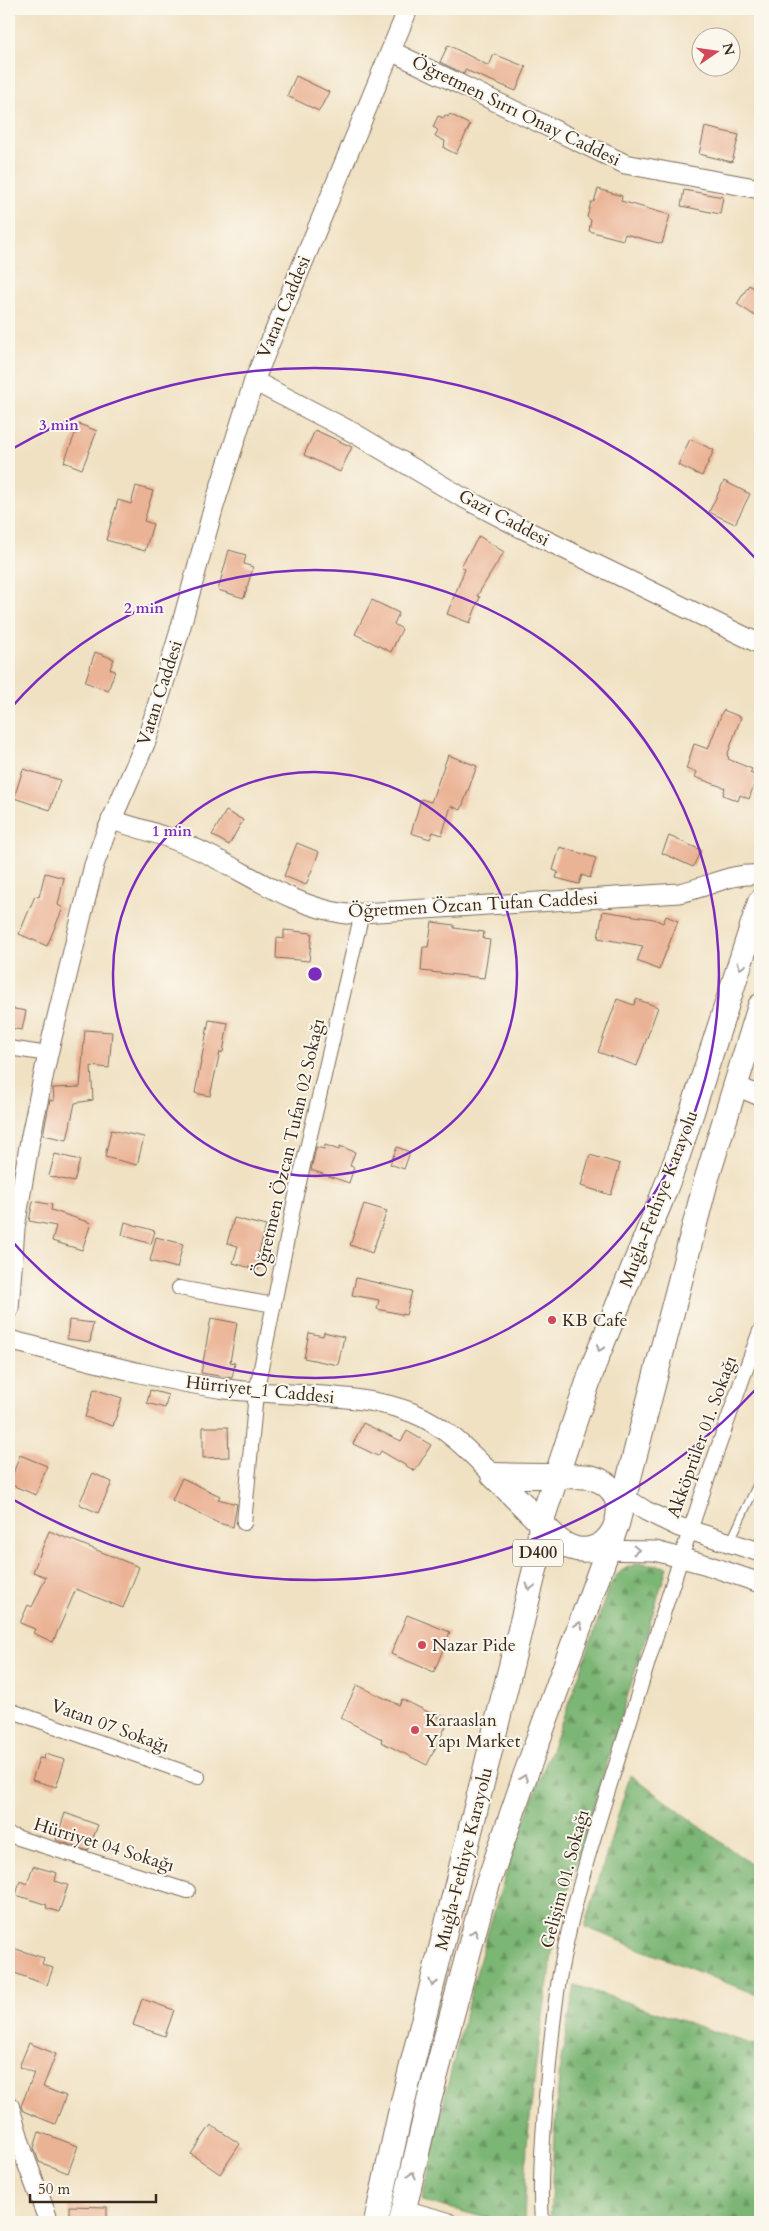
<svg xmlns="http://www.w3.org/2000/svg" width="769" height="2231" font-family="Cardo,serif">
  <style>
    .forest { fill: url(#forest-firs); stroke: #5c7049 }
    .building { fill: #ebb395 }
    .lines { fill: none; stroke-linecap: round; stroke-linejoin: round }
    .lane-casing { stroke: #7a6a58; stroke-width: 9 }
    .street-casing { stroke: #7a6a58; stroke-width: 16 }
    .secondary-casing { stroke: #7a6a58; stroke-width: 21 }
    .highway-casing { stroke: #7a6a58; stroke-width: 26 }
    .lane { stroke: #fff; stroke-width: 7 }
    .street { stroke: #fff; stroke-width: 14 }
    .secondary { stroke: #fff; stroke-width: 19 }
    .highway { stroke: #fff; stroke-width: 24 }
    .oneway { stroke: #a79f9a }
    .ring { fill: none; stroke: #7b2cbf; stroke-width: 2.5 }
    .poi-dot { fill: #d1495b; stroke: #fbf7ec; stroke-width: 2 }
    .labels { text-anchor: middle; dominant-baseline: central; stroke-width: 4; stroke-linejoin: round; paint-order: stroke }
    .shield { fill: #fbf7ec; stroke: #75685c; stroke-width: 1 }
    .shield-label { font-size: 16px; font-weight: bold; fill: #3b2a1e }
    .street-label { font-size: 18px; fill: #3b2a1e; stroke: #fbf7ec }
    .poi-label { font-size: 18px; fill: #3b2a1e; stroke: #fbf7ec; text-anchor: start }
    .centre { fill: #7b2cbf; stroke: #fbf7ec; stroke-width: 2.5 }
    .ring-label { font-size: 15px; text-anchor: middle; font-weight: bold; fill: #7b2cbf; stroke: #fbf7ec; stroke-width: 4; stroke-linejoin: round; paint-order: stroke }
  </style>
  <defs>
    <pattern id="forest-firs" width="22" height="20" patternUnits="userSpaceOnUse" patternTransform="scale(1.25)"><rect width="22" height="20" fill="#7cb674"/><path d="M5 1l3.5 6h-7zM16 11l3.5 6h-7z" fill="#67945f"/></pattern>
  </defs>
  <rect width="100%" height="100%" fill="#fbf7ec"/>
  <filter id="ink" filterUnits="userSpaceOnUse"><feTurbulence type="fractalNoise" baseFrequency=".02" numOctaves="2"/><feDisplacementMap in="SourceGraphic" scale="10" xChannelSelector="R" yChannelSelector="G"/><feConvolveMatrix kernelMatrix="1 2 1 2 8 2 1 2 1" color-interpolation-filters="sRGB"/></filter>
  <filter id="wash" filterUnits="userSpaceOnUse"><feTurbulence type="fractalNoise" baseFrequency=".0096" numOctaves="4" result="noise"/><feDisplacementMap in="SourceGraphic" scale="20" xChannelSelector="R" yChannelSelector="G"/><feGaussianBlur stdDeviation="1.12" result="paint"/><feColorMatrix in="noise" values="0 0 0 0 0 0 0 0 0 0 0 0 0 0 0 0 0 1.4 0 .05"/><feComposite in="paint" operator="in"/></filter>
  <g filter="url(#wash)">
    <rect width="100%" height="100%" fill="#f0e1c3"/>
    <!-- forest -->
    <g class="forest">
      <path d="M643 1563 667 1567 555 1933 536 2064 527 2144 524 2222H502L422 2201C444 2097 468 1994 500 1892 532 1790 577 1692 608 1589 618 1571 623 1567 643 1563Z"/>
      <polygon points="630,1775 760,1871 760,1996 585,1927"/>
      <polygon points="575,1985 760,2047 760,2222 550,2222 554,2136 560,2066"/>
    </g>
    <g id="blocks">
      <!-- building -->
      <g class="building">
        <polygon points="448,45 489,66 494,54 526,67 516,91 465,70 464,74 440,62"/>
        <polygon points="296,76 329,92 319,111 287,96"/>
        <polygon points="450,114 470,125 456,154 444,148 445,141 435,136 438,130 433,127 438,116 444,118 445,115 448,117"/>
        <polygon points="705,127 739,135 732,162 699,154"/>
        <polygon points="598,189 622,196 621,201 670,215 662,244 625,234 623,240 589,231 591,220 587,217 591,202 594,202"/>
        <polygon points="684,190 723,197 720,214 681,206"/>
        <polygon points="749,285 760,292 760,319 737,304"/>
        <polygon points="79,424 97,431 82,469 64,462"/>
        <polygon points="315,430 352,447 340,472 304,455"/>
        <polygon points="690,439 714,450 702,476 678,465"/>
        <polygon points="724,481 750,494 735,524 709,512"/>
        <polygon points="136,486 153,491 144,521 153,524 145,551 106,540 118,500 131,504"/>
        <polygon points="479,536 504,552 477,596 480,597 470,623 447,614 465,569 461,566"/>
        <polygon points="229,550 246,555 244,564 253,567 244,598 218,590"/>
        <polygon points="372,600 399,613 394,624 402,629 391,652 355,634"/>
        <polygon points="95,652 114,659 110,669 115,671 108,691 85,682"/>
        <polygon points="723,710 741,717 727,756 729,757 728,759 752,769 750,773 757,776 749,799 740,795 738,801 723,795 725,788 695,777 697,772 686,769 694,744 708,749"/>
        <polygon points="448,755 477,766 461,810 451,806 442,835 433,832 430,839 411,833 421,799 431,802"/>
        <polygon points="23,769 60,780 50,810 14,798"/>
        <polygon points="226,811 243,820 229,845 212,835"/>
        <polygon points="669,836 701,850 693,867 662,853"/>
        <polygon points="297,843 319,852 306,885 284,876"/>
        <polygon points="560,847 596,858 590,878 582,875 579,884 556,878 558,872 553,870"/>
        <polygon points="45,873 64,878 58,905 63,908 47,946 19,934 35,896 39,897"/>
        <polygon points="603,911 654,919 663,923 666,916 678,921 659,970 637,961 643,946 598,938"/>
        <polygon points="432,922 454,925 454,928 484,932 483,939 490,940 484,978 421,971 423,947 428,947"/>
        <polygon points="284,930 312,933 309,961 276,958 277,938 284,939"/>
        <polygon points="617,999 634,1005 636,999 658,1007 637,1066 598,1052"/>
        <polygon points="9,1008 26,1011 22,1030 9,1028"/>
        <polygon points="209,1020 228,1023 223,1052 220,1052 210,1096 195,1093"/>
        <polygon points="85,1030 112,1032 109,1068 91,1066 93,1100 75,1103 67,1140 43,1135 50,1100 54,1101 53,1088 80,1087"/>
        <polygon points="111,1130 144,1137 137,1165 105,1157"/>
        <polygon points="325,1145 339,1150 340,1146 355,1152 350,1166 354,1167 349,1183 311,1170 316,1147 324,1149"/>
        <polygon points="397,1147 410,1152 404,1169 390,1164"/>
        <polygon points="55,1154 80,1160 74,1182 49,1176"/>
        <polygon points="590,1155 620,1164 611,1195 581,1186"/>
        <polygon points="33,1201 52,1205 51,1210 91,1223 82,1250 52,1241 56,1226 29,1221"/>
        <polygon points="364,1204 387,1211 372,1253 350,1245"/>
        <polygon points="234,1218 266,1226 258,1256 262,1257 258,1270 233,1263 238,1246 227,1243"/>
        <polygon points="125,1222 155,1231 151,1244 122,1235"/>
        <polygon points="156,1237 183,1244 177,1268 150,1261"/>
        <polygon points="356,1278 412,1291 406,1315 377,1309 379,1300 352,1295"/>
        <polygon points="211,1318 237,1323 230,1362 235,1363 232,1378 201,1373"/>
        <polygon points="69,1320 93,1323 90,1342 67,1339"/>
        <polygon points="324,1332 344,1337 338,1365 304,1358 309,1333 323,1336"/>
        <polygon points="94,1389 122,1398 113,1426 85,1417"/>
        <polygon points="150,1390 168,1395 165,1408 147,1403"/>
        <polygon points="363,1423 401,1441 407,1431 431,1445 415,1471 381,1451 378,1456 353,1444"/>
        <polygon points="203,1427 228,1427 229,1457 203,1458"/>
        <polygon points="20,1455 47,1466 36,1495 9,1484"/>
        <polygon points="93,1473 112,1482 98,1513 79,1504"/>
        <polygon points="182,1478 220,1496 218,1499 237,1504 233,1527 218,1523 172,1500"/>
        <polygon points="49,1531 139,1567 123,1608 76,1589 53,1642 33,1633 35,1629 20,1623 28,1605 32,1607 46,1577 33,1572"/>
        <polygon points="407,1615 450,1632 434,1672 391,1654"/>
        <polygon points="357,1685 399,1705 402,1699 448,1722 427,1765 381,1742 382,1739 341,1718"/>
        <polygon points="45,1754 65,1760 56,1787 32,1780 39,1758 44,1759"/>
        <polygon points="65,1813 98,1825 88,1851 56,1840"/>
        <polygon points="33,1866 57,1873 55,1881 68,1885 59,1912 46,1908 47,1905 16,1895 20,1881 27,1884"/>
        <polygon points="16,1949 44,1958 42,1964 53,1968 47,1985 9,1971"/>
        <polygon points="142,1999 174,2010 165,2036 133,2025"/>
        <polygon points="29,2043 56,2054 43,2087 66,2096 55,2124 23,2111 21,2106 34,2073 19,2067"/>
        <polygon points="211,2125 240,2144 220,2174 191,2154"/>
        <polygon points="39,2132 78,2146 68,2173 39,2162 34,2148"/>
        <polygon points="69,2206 107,2207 107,2222 69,2222"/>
      </g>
    </g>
  </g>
  <g filter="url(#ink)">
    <use href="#blocks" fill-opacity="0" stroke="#7a6a58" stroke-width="1"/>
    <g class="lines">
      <!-- lane casing -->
      <g class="lane-casing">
        <polyline id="lane" points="730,1542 759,1480 760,1448"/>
      </g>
      <!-- street casing -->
      <g class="street-casing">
        <g id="street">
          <polyline points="9,1048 48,1054"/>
          <polyline points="179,1288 274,1305"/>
          <polyline points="244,1523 256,1393 294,1204 362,913"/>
          <polyline points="9,1710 198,1777"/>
          <polyline points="9,1835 188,1891"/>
          <path d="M542 2222C539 2181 543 2138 546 2097 550 2054 553 2011 561 1968 577 1882 606 1798 632 1714 671 1585 713 1457 760 1331"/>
        </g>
      </g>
      <!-- secondary casing -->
      <g class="secondary-casing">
        <g id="secondary">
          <polyline points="391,51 625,164 760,189"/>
          <polyline points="254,381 354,433 460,496 521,528 760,644"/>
          <path d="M111 820C145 830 178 839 209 855 256 878 293 906 346 914L679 893C707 888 731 872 760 875"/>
          <polyline points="734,1085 760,1096"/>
          <polyline points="9,1309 15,1228 30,1140 48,1054 94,865 105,835 147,739 178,637 214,506 254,381 408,9"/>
          <path d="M9 1340C81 1358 153 1379 226 1389 285 1397 359 1391 413 1413 444 1425 470 1452 493 1475"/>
          <polyline points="613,1490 646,1511 679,1527 760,1552"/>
          <polyline points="596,1550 655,1551 704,1564 760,1583"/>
          <polyline points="9,2105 23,2152 49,2222"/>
          <polyline points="404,2210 447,2222"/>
        </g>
      </g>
      <!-- highway casing -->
      <g class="highway-casing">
        <g id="highway">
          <path d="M493 1475C518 1476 542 1476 567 1476 576 1477 585 1475 593 1478 646 1494 608 1578 558 1540Z"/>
          <polyline points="376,2222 399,2118 537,1561 541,1523 569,1438 596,1359 661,1200 678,1155 760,902"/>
          <polyline points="401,2222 429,2101 483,1898 525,1776 617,1524 706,1181 760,1006"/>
        </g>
      </g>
      <!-- lane -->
      <use href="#lane" class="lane"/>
      <!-- street -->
      <use href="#street" class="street"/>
      <!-- secondary -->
      <use href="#secondary" class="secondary"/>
      <!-- highway -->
      <use href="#highway" class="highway"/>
    </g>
    <!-- one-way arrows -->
    <defs><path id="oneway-chevron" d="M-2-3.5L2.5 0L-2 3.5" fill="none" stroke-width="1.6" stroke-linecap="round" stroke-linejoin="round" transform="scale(1.25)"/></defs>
    <g class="oneway">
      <use href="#oneway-chevron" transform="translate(741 966) rotate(107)"/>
      <use href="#oneway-chevron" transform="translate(600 1348) rotate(112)"/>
      <use href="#oneway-chevron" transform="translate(636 1550) rotate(1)"/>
      <use href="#oneway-chevron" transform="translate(530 1587) rotate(105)"/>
      <use href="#oneway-chevron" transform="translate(579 1625) rotate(-70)"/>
      <use href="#oneway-chevron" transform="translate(524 1778) rotate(-70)"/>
      <use href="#oneway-chevron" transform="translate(474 1933) rotate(-75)"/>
      <use href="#oneway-chevron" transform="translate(433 1983) rotate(104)"/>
      <use href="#oneway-chevron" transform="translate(412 2175) rotate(-77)"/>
    </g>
  </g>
  <!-- distance rings -->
  <g class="ring">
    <circle cx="315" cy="974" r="202"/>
    <path d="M10 709A404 404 0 1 1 10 1239"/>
    <path d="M758 1387A606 606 0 0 1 12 1499M12 449A606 606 0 0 1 758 561"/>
  </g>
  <!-- markers -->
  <g class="poi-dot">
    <circle cx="552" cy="1320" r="5"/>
    <circle cx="422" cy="1645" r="5"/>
    <circle cx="415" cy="1730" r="5"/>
  </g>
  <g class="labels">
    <!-- shield labels -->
    <rect class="shield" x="513" y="1539.5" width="50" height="27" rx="4"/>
    <g class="shield-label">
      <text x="538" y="1553">D400</text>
    </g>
    <!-- street labels -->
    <g class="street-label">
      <text transform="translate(516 111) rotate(26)">Öğretmen Sırrı Onay Caddesi</text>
      <text transform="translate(284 307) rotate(-67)">Vatan Caddesi</text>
      <text transform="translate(504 518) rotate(28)">Gazi Caddesi</text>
      <text transform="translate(160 693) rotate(-72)">Vatan Caddesi</text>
      <text transform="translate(473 905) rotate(-3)">Öğretmen Özcan Tufan Caddesi</text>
      <text transform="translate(289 1148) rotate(-77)">Öğretmen Özcan Tufan 02 Sokağı</text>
      <text transform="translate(659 1199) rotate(-69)">Muğla-Fethiye Karayolu</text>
      <text transform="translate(260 1390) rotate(6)">Hürriyet_1 Caddesi</text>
      <text transform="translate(702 1437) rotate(-70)">Akköprüler 01. Sokağı</text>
      <text transform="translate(110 1726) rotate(20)">Vatan 07 Sokağı</text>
      <text transform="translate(104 1845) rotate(17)">Hürriyet 04 Sokağı</text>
      <text transform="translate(464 1859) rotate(-76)">Muğla-Fethiye Karayolu</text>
      <text transform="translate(565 1879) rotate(-75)">Gelişim 01. Sokağı</text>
    </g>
    <!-- poi labels -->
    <g class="poi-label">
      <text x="562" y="1320">KB Cafe</text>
      <text x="432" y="1645">Nazar Pide</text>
      <text x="425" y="1720">Karaaslan<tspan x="425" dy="21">Yapı Market</tspan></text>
    </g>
  </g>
  <circle cx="315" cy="974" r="8" class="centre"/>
  <g class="ring-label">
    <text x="59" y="430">3 min</text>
    <text x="144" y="613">2 min</text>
    <text x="172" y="836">1 min</text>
  </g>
  <!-- margin -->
  <rect width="769" height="2231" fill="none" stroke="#fbf7ec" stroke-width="30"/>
  <!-- north arrow -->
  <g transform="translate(716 52) rotate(77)"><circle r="24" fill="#fbf7ec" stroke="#aea59a"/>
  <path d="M0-4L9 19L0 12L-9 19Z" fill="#d1495b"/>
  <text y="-8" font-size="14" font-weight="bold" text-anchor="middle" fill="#3b2a1e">N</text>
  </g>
  <!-- scale -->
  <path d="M30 2194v8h126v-8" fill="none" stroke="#3b2a1e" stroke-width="2.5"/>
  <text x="38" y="2194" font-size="15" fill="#3b2a1e" stroke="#fbf7ec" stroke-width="4" paint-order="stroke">50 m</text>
</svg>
